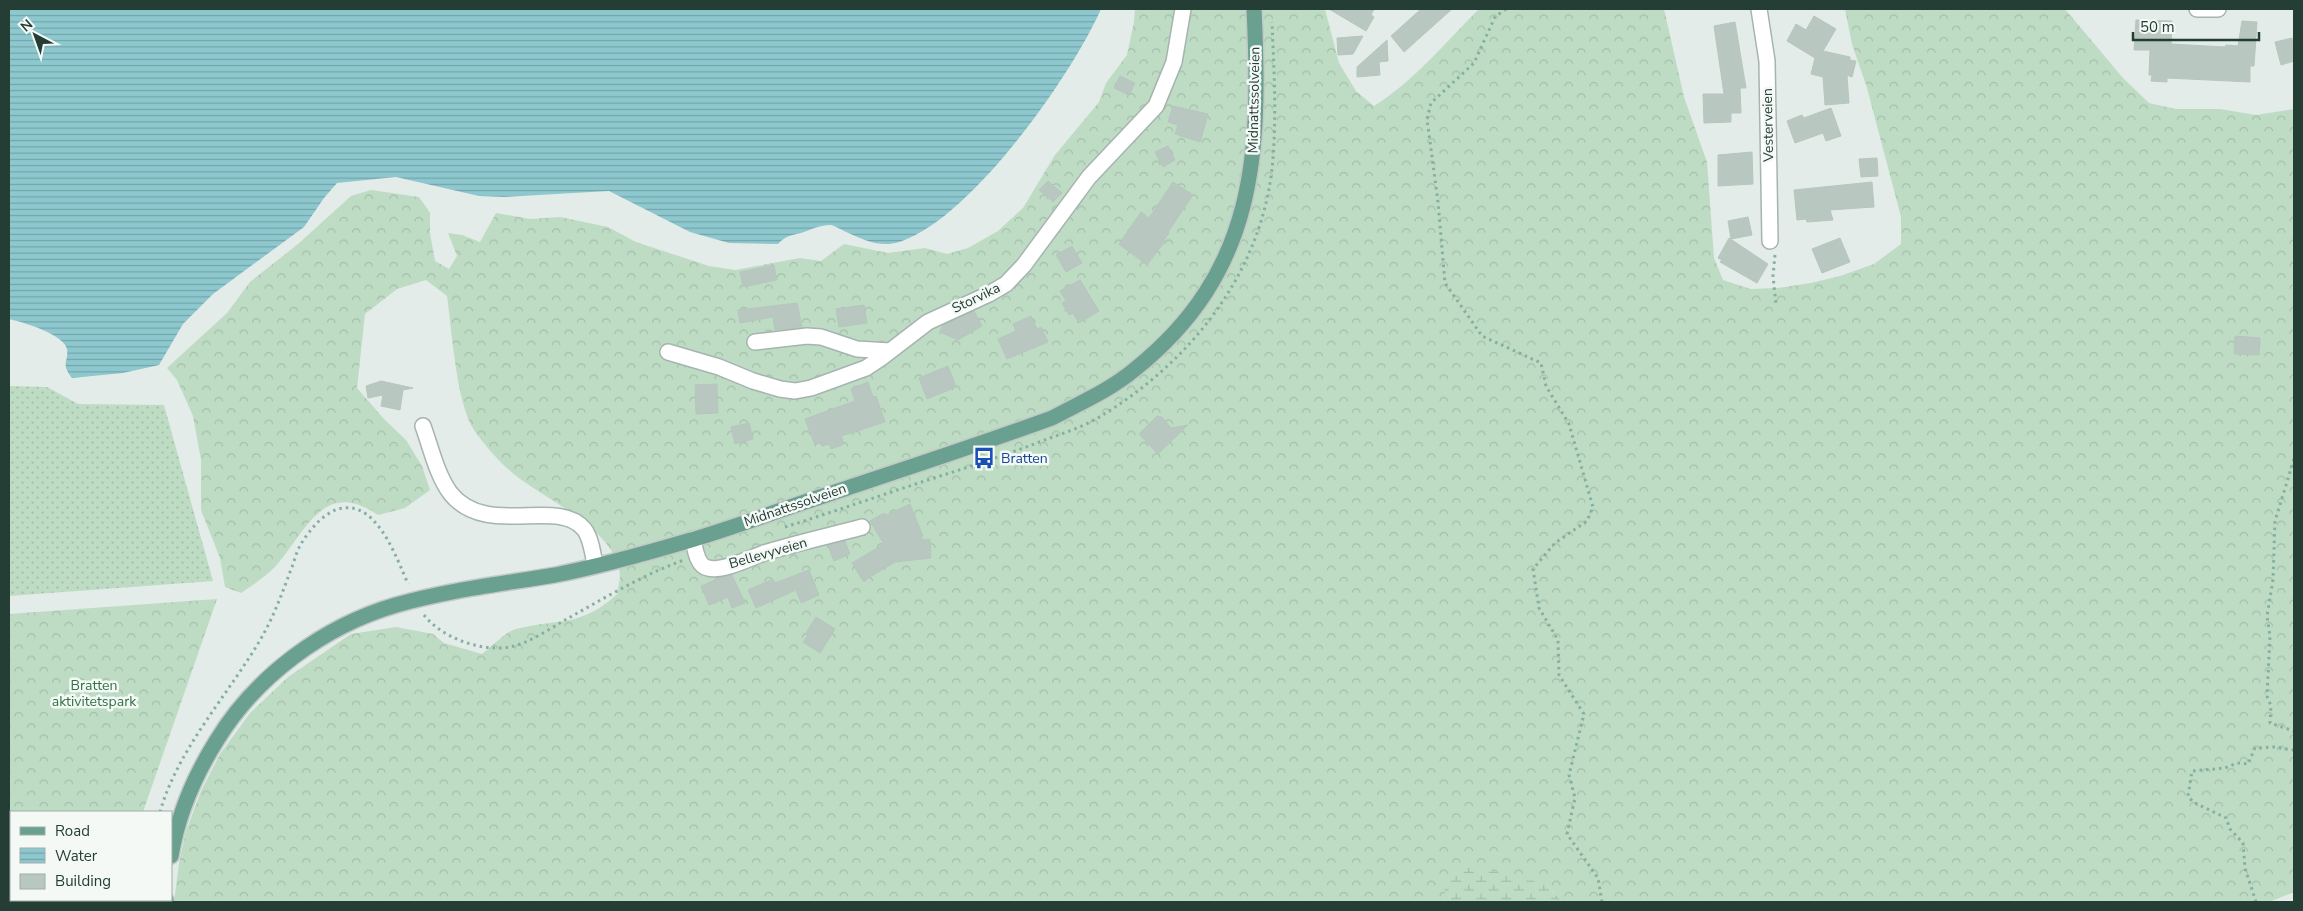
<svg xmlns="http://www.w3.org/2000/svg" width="2303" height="911" font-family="'Nunito Sans',sans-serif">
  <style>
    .grass { fill: url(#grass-dots) }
    .forest { fill: url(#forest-crowns) }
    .wetland { fill: url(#wetland-marsh) }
    .water { fill: url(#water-rules) }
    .building { fill: #b9c7c1; stroke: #b6c6bf }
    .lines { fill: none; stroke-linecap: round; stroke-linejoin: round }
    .street-casing { stroke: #a6b4af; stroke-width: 18 }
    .primary-casing { stroke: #c2c9c6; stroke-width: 18 }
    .path { stroke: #85afa0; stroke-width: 3; stroke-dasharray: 2.5 4; stroke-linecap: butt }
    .street { stroke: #fff; stroke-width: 15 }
    .primary { stroke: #6aa08f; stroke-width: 15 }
    .labels { text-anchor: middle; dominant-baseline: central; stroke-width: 5; stroke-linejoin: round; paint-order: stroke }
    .street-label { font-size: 14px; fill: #243d35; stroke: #f4f9f6 }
    .transit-label { font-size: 14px; fill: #164399; stroke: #f4f9f6; text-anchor: start }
    .park-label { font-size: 14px; fill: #307246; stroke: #f4f9f6 }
  </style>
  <defs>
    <pattern id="grass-dots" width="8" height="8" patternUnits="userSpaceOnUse" patternTransform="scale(1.25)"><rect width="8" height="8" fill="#bedcc4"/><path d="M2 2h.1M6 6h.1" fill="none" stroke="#a3bea9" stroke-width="1.8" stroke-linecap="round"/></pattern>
    <pattern id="forest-crowns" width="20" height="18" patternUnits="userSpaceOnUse" patternTransform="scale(1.25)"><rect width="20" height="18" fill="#bedcc4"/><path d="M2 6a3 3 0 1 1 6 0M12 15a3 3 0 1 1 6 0" fill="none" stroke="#a3bea9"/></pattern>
    <pattern id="wetland-marsh" width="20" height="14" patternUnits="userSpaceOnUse" patternTransform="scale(1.25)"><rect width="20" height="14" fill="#bedcc4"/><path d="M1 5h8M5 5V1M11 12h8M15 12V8" fill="none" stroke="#a3bea9"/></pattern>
    <pattern id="water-rules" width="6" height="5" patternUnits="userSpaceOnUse" patternTransform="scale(1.25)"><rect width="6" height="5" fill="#8ec8cf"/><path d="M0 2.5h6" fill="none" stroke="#74a4a9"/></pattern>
  </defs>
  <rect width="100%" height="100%" fill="#e3ece8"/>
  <!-- grass -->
  <polygon class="grass" points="9,386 47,387 78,404 164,405 213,581 9,596"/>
  <!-- forest -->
  <g class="forest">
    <path d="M1135 9H1325L1339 63 1356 91 1374 106C1414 81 1446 42 1479 9H1664L1684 97 1707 162 1714 258 1723 280 1751 289 1778 288 1811 283 1840 276 1874 264 1901 244V217L1867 88 1852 44 1845 9H2065L2123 78 2149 103 2176 109H2220L2256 115 2294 109V892L2269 902H1562L1547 885 1444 891 1452 902H174L179 863 186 831 201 791 220 754 250 713 288 677 351 634 396 627 433 634 444 643 482 654C492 647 505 632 516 629 560 618 580 628 617 594 618 588 620 581 620 575 617 530 546 500 515 475 500 463 486 447 474 430 456 403 452 330 447 296L426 280 397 289 365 314 357 388 384 419 406 440 422 466 430 490 405 508 378 515C326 480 309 525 280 561 270 574 254 584 241 593L225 587 220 558 201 510V460L193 416 177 380 167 368 227 313 250 282 298 244 351 196 371 190 419 197 430 213V233L435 261 449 269 457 256 448 233 462 235 480 242 496 213 530 219 560 217 608 227 636 242 709 266 735 270 800 258 821 261 844 244 888 253 925 248 947 254 968 248 998 231 1023 208 1055 155 1099 102 1106 83 1127 55 1134 22Z"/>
    <polygon points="217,599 143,812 11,812 11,900 134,900 134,902 9,902 9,614"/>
  </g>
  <!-- wetland -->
  <polygon class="wetland" points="1473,866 1547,885 1562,902 1452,902 1444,891 1449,877"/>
  <!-- water -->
  <path class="water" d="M9 9H1101C1072 75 972 217 902 241 881 249 864 240 844 231 840 229 835 226 831 225 823 224 809 230 801 233 792 235 785 236 778 244L729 243 690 232 609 191 504 197 479 196 396 177 337 183 324 198 304 227 213 294 183 324 159 365 123 373 72 378C60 363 69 362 67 349 64 334 22 322 9 319Z"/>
  <!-- building -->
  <g class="building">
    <polygon points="1329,9 1374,9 1371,15 1374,17 1366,31"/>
    <polygon points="1421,9 1452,9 1404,52 1391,36"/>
    <polygon points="1814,16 1836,29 1823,51 1850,57 1850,60 1856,61 1852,77 1847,75 1849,103 1825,105 1823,77 1811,74 1815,58 1787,41 1796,24 1806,30"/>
    <polygon points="2136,20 2172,21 2171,44 2225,47 2226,45 2238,46 2242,21 2257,22 2254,66 2250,66 2250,82 2167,78 2167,82 2151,81 2152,75 2149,75 2150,50 2134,50"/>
    <polygon points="1735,22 1746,88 1740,88 1741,113 1731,113 1731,122 1704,123 1703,94 1724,94 1714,26"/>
    <polygon points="1363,36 1353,54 1338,55 1337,38"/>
    <polygon points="2292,38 2294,61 2281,65 2275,42"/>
    <polygon points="1387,40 1388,61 1379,62 1380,75 1357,77 1357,67"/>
    <polygon points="1120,76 1135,83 1129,95 1114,88"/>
    <polygon points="1173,106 1208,114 1200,142 1175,134 1178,125 1168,122"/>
    <polygon points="1831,108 1841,136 1826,141 1823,133 1795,143 1787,121 1802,115 1804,118"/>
    <polygon points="1168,146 1175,160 1163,167 1155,152"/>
    <polygon points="1752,152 1753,184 1718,186 1718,155"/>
    <polygon points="1877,158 1878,176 1861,177 1859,159"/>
    <polygon points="1048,181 1062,193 1053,202 1039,190"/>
    <polygon points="1173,182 1193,195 1168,232 1169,233 1164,240 1165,241 1147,265 1119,244 1141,212 1149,218"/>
    <polygon points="1872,182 1874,207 1830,210 1833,220 1807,222 1806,219 1797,220 1794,190"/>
    <polygon points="1748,217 1752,235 1731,239 1728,221"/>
    <polygon points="1729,238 1768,264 1757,283 1720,262 1722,260 1718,258"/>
    <polygon points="1840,238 1850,262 1822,273 1812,249"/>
    <polygon points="1072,246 1082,263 1066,272 1056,255"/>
    <polygon points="774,265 777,280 743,287 740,272"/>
    <polygon points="1080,280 1099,311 1079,323 1073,313 1069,315 1062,303 1066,301 1060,291"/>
    <polygon points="797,303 802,327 775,330 773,317 740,323 738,310"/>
    <polygon points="864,305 867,323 839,327 836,309"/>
    <polygon points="974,311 982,326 958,340 940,332 942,326"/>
    <polygon points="1031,316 1037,329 1041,327 1048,342 1007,359 998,339 1016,331 1013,324"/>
    <polygon points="2235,336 2260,338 2259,355 2234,354"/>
    <polygon points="948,366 956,387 927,399 919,378"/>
    <polygon points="381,381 413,388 403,390 400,410 381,406 383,395 368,398 366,386"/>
    <polygon points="868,382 873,397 876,396 885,422 841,436 844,444 831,449 829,444 823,446 822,442 815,445 805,419 855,401 851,389"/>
    <polygon points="717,384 718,413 696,414 695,385"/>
    <polygon points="1157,416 1162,417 1171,428 1188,425 1158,454 1139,434"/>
    <polygon points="749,423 753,439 735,444 731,427"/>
    <polygon points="910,504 921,531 922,540 930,539 931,558 895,562 863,581 852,563 884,544 870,521 884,513 886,515"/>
    <polygon points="845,541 850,554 834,561 828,546"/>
    <polygon points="809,570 819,595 801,603 796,590 756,608 748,590 773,579 775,583"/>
    <polygon points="732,575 745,603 732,608 728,597 709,605 701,586 720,578"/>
    <polygon points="816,617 835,629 820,653 803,642 808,635 806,633"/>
  </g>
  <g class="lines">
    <!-- street casing -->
    <g class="street-casing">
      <g id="street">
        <polyline points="1759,9 1767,61 1770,241"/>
        <polyline points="2197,9 2218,9"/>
        <polyline points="755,342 807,336 821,337 857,349 890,351"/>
        <polyline points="668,352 719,367 753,381 780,389 795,391 811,388 866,368 881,358 928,322 989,294 1006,284 1024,265 1089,177 1156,106 1174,62 1183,9"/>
        <path d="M423 426C431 448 437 476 451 494 487 538 558 497 584 529 591 538 593 554 595 565"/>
        <path d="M693 539C695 549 697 566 708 568 723 572 750 558 764 553 796 543 829 536 862 527"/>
      </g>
    </g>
    <!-- primary casing -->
    <g class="primary-casing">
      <g id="primary">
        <path d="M171 856C178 814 195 775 217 740 256 676 324 626 396 605 448 590 502 584 555 575 601 566 647 553 691 540 735 527 777 511 820 497 898 471 975 446 1052 418 1080 403 1110 390 1134 370 1257 272 1261 154 1254 9"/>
        <polyline points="166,902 166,900"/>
      </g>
    </g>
    <!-- path -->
    <g class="path">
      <polyline points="1506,9 1495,17 1474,63 1431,103 1427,119 1438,202 1445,283 1482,336 1541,363 1546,386 1569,424 1593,507 1587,521 1555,543 1533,569 1539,608 1558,640 1559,675 1584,714 1569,775 1575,798 1567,834 1598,878 1602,902"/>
      <polyline points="1775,255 1773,276 1776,304"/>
      <polyline points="2294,459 2275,521 2273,580 2267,616 2270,636 2267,696 2271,706 2270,723 2294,731"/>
      <path d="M785 527C842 509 899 489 956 471 987 461 1019 450 1050 438 1067 432 1085 426 1101 416 1189 363 1260 275 1272 169 1277 121 1274 70 1272 22"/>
      <path d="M424 615C442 638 481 652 510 647 529 643 548 630 565 620 603 599 642 575 684 560"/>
      <path d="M160 812C178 748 230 693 263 635 274 615 282 594 290 572 294 563 296 552 301 544 310 529 326 510 343 508 378 503 397 559 408 584"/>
      <polyline points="148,902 148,900"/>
      <polyline points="2256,902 2245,868 2243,843 2230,829 2226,818 2193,802 2188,796 2192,771 2225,768 2237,763 2248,764 2255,748 2274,747 2293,750 2294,747"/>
    </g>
    <!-- street -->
    <use href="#street" class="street"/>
    <!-- primary -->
    <use href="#primary" class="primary"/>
  </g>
  <!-- icons -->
  <defs>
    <g id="bus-bare" transform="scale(1.725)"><path d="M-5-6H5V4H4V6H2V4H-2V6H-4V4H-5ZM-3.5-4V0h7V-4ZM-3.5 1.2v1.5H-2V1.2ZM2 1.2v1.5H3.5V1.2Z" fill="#1a4fb4" stroke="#f4f9f6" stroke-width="2.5" paint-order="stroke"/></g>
  </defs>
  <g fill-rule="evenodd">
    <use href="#bus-bare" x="984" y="458"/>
  </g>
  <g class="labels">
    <!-- street labels -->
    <g class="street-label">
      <text transform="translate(1254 100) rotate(-89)">Midnattssolveien</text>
      <text transform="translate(1768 125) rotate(-91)">Vesterveien</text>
      <text transform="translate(976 298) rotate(-26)">Storvika</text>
      <text transform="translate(795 505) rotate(-19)">Midnattssolveien</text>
      <text transform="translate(768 553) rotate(-16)">Bellevyveien</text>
    </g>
    <!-- transit labels -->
    <g class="transit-label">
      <text x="1001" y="458">Bratten</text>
    </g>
    <!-- park labels -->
    <g class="park-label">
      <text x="94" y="685">Bratten<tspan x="94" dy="16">aktivitetspark</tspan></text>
    </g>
  </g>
  <!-- border -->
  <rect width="2303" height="911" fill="none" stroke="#243d35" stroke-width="20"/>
  <!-- legend -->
  <rect x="10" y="811" width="162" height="90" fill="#f4f9f6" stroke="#a1aea9"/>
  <rect x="20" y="827" width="25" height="8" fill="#6aa08f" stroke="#a1aea9"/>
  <text x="55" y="836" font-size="15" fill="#243d35">Road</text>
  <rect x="20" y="848" width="25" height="15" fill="url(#water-rules)" stroke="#a1aea9"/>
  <text x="55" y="861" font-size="15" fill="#243d35">Water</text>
  <rect x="20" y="874" width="25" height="15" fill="#b9c7c1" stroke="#a1aea9"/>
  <text x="55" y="886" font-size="15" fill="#243d35">Building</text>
  <!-- north arrow -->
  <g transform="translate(35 35) rotate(319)" stroke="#f4f9f6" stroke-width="4" paint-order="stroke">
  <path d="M0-4L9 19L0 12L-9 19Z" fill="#243d35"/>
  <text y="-8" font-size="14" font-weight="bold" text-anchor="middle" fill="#243d35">N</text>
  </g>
  <!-- scale -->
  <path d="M2133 32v8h126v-8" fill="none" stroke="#243d35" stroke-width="2.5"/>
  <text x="2140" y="32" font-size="15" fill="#243d35" stroke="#f4f9f6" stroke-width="4" paint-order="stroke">50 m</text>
</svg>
